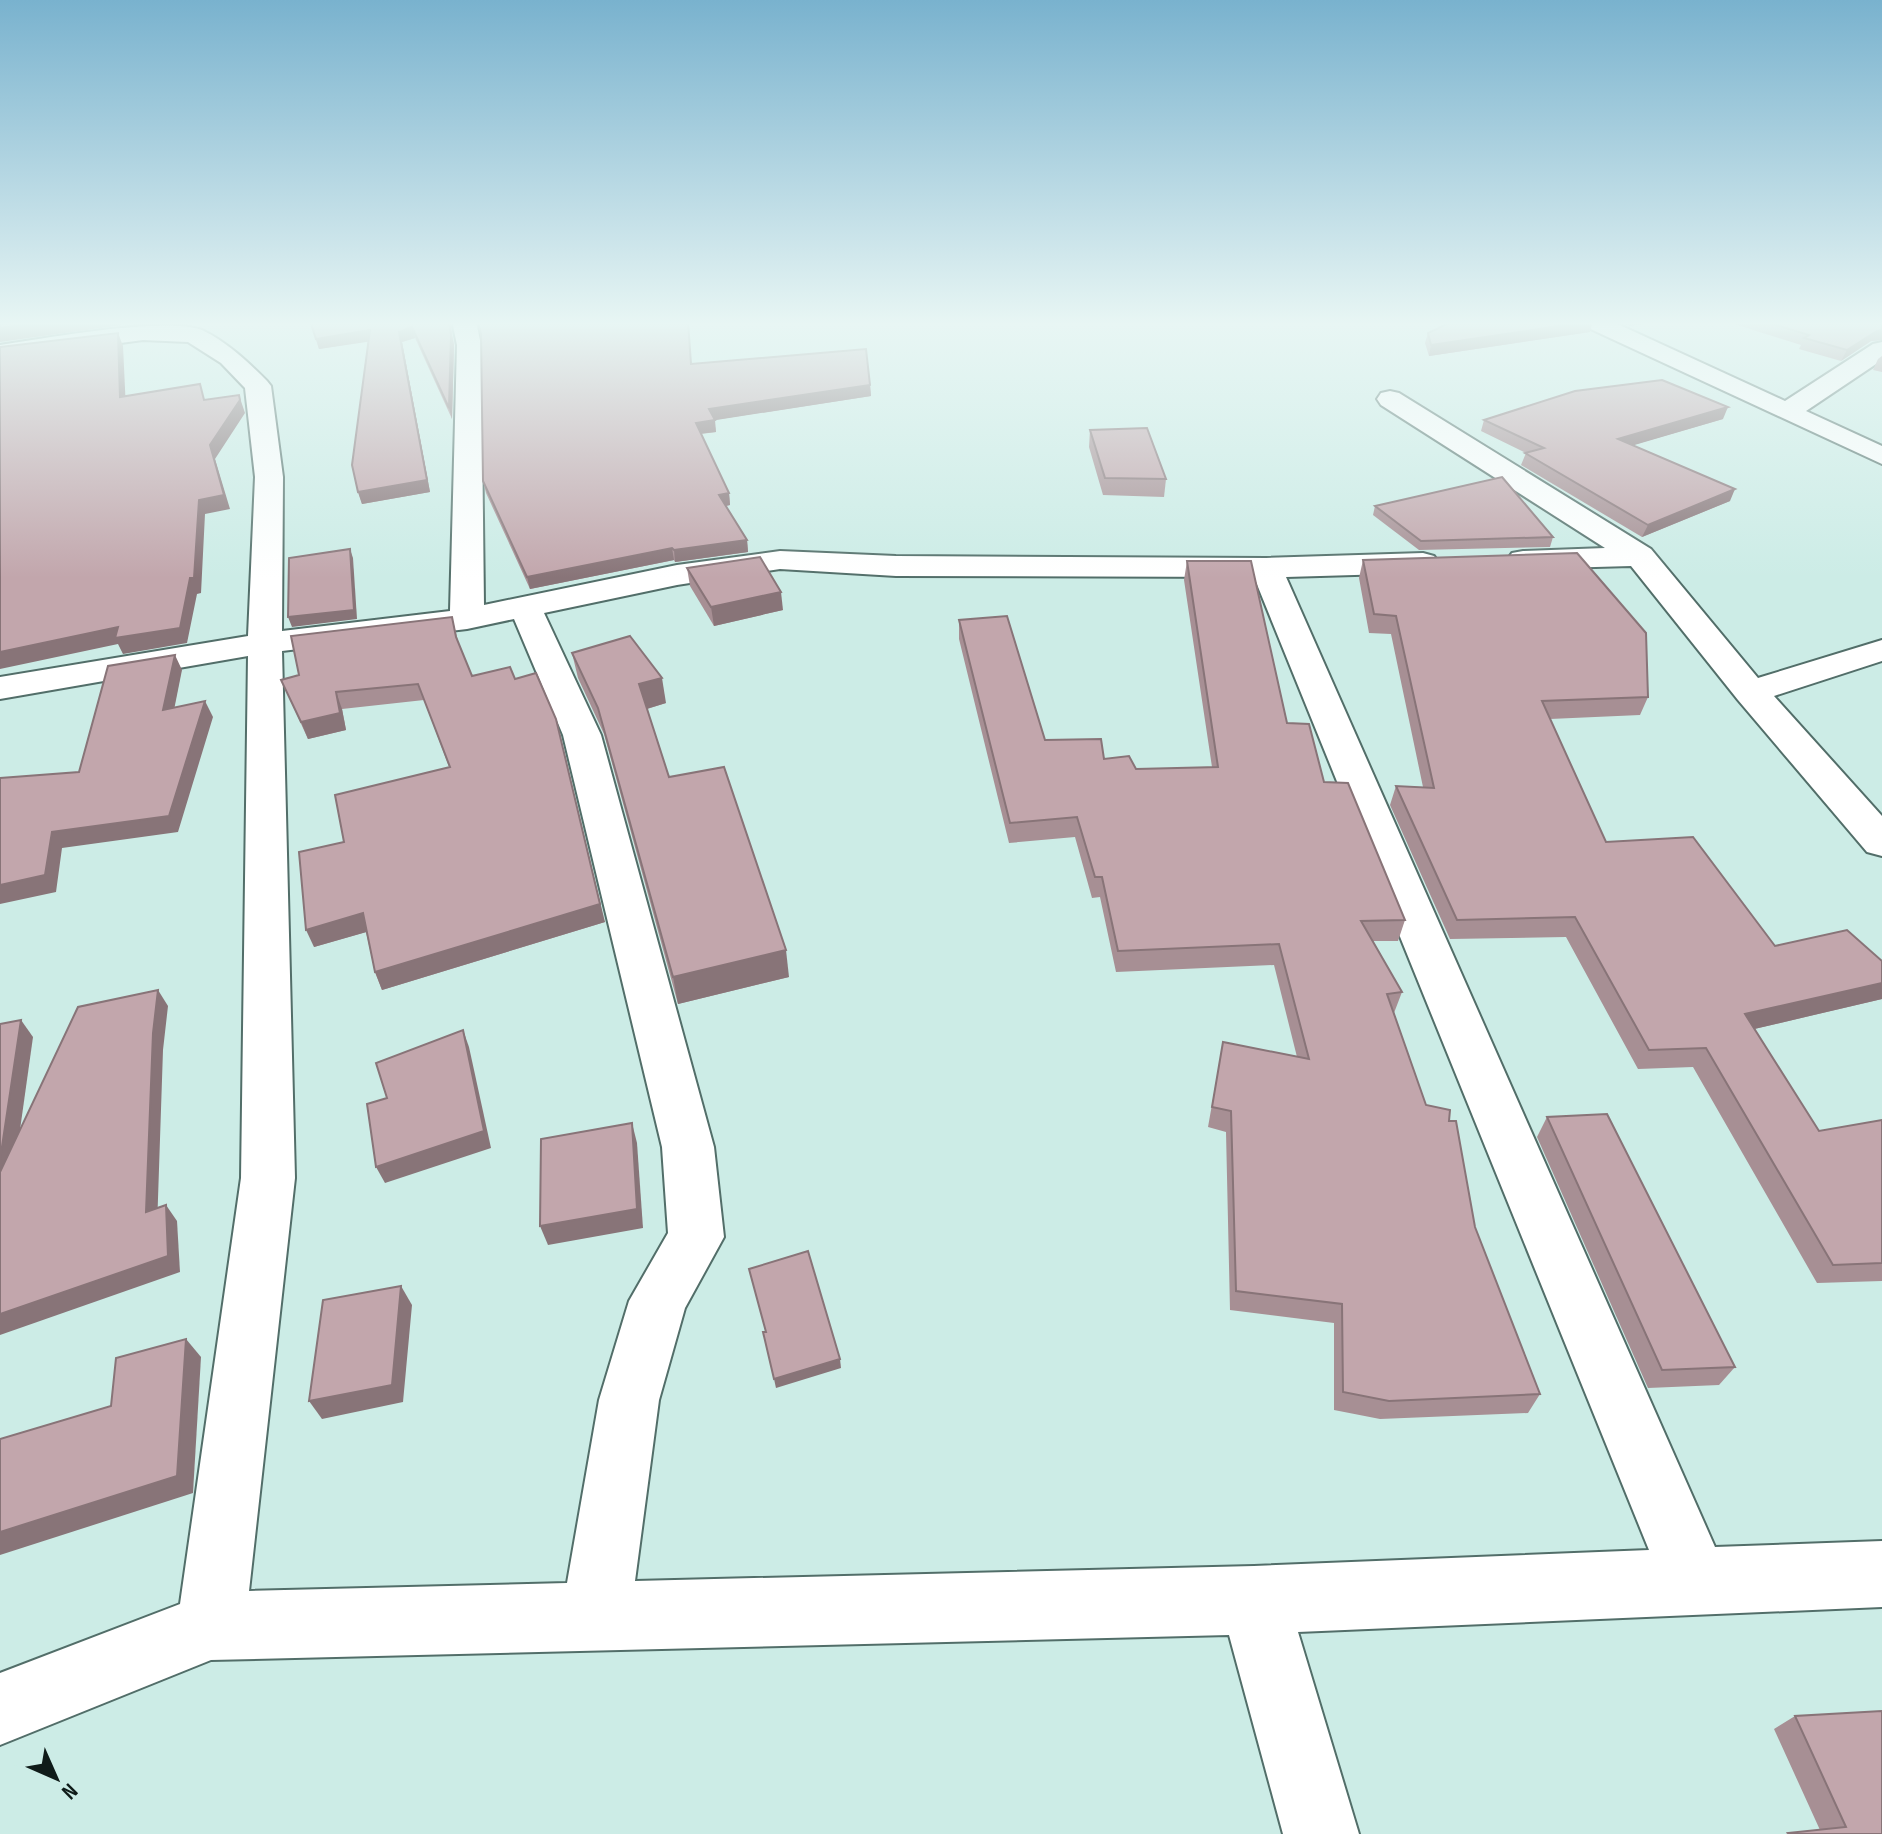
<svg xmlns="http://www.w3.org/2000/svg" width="1882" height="1834" font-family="'Sofia Sans Condensed',sans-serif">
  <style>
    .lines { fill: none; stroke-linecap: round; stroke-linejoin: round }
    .street-casing { stroke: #526e69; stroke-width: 4 }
    .street { fill: #fff; fill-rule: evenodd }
    .wall { fill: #a78f94 }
    .shaded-wall { fill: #887478 }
    .building { fill: #c2a6ac; stroke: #887478; stroke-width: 2 }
  </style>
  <rect width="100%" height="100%" fill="#ccece6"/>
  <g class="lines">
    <!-- street casing -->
    <g class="street-casing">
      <g id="street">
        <path d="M452 321H476L481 345 484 605 677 565 780 551 896 556 1266 558 1423 553 1434 556 1439 563 1434 570 1423 573 1286 577 1715 1547 1882 1541V1607L1298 1632 1359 1834H1283L1229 1635 211 1660 0 1745V1673L180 1604 241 1178 248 656 0 699V677L248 636 255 477 245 388 221 363 188 342 143 340 0 359V345C42 339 170 315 204 331 228 343 248 362 267 381L271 386 283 477 282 631 450 611 457 345ZM780 569 896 576 1254 577 1649 1550 1254 1566 635 1581 659 1400 685 1308 724 1237 714 1147 601 735 544 613 677 585ZM514 619 563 735 662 1147 668 1233 629 1301 599 1400 567 1583 249 1591 295 1178 282 651 467 629Z"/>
        <polygon points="1580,321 1611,321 1785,401 1873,344 1882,342 1882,360 1806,411 1882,446 1882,464 1584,326"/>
        <polygon points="1390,391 1399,393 1651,549 1758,678 1882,640 1882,661 1774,696 1882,816 1882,856 1867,852 1738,700 1631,566 1523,569 1512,567 1507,560 1512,553 1523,551 1605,548 1381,405 1377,399 1381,393"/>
      </g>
    </g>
    <!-- street -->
    <use href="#street" class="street"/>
  </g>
  <!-- wall -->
  <g class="wall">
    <polygon points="310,321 450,321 454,345 452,419 415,338 402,342 430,492 362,504 358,492 368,341 319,349"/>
    <polygon points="1618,321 1664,321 1629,326"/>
    <polygon points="1729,321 1882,321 1882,340 1871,341 1841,361 1799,349 1801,345 1728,322"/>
    <polygon points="1590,332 1429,356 1425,343 1428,333"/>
    <polygon points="481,334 691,364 870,385 871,396 714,420 716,432 701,434 729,493 730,505 726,506 747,540 748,552 675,562 674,560 530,589 486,493 483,481"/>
    <polygon points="1882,356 1882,372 1873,370 1878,359"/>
    <polygon points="1723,419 1633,445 1730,501 1642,537 1521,465 1526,453 1481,431 1484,420"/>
    <polygon points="1090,430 1166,479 1164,497 1103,495 1089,447"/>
    <polygon points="1375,506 1553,537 1550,547 1419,550 1373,515"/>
    <polygon points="1363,560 1648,697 1640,715 1550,719 1606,842 1775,946 1882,999 1754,1029 1819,1131 1882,1120 1882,1281 1817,1283 1693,1067 1638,1069 1566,937 1450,939 1390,805 1396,786 1423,787 1391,634 1369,633 1359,578"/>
    <polygon points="1187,561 1324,782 1405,920 1398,941 1373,941 1402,992 1394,1013 1426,1105 1449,1121 1475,1227 1540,1394 1528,1413 1380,1419 1334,1410 1334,1323 1230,1310 1226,1132 1208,1127 1223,1042 1297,1057 1274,965 1116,972 1100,897 1092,898 1075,837 1009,843 959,639 959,620 1045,740 1136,769 1212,767 1184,580"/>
    <polygon points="687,568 783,610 714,626 690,586"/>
    <polygon points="452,617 459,645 472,676 605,922 382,990 375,972 366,932 314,947 344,842 449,767 424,700 342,709 346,730 308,739 281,680 299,675"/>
    <polygon points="572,653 666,703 647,709 669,777 789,977 678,1004 604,734 578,678"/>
    <polygon points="1547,1117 1735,1367 1719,1385 1648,1388 1537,1137"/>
    <polygon points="1795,1716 1882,1834 1786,1834 1788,1833 1820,1830 1774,1729"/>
  </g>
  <!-- shaded-wall -->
  <g class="shaded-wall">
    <polygon points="55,321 122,321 122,325 0,342 0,328"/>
    <polygon points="449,321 454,345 452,419 449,408"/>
    <polygon points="1593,321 1590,332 1429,356 1431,345"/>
    <polygon points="1631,321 1664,321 1629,326"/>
    <polygon points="412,327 415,338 402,342 430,492 362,504 358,492 399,332"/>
    <polygon points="370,330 373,341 319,349 316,339"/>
    <polygon points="1882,330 1882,340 1871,341 1841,361 1847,350 1877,331"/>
    <polygon points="118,333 123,346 126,410 120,397"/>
    <polygon points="870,385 871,396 710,421 709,409"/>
    <polygon points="239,395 245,413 215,459 230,509 205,514 201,593 197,594 187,643 123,654 118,644 0,669 0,652 199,500 210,445"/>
    <polygon points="1728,407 1723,419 1614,451 1618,439"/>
    <polygon points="715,420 716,432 697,434 696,423"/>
    <polygon points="1735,489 1730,501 1642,537 1648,525"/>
    <polygon points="729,493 730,505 720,507 719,495"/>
    <polygon points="747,540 748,552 675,562 674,550"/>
    <polygon points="672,548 674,560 530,589 527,577"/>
    <polygon points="350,549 353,558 357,619 292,627 288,617"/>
    <polygon points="781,592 783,610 714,626 711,607"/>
    <polygon points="175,655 182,670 171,725 163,710"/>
    <polygon points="662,678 666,703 643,710 639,684"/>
    <polygon points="336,692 342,709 346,730 308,739 301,722"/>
    <polygon points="205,701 213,717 178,832 62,848 56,892 0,904 0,885 52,832"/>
    <polygon points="556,719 605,922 382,990 375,972"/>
    <polygon points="363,913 370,931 314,947 306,930"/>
    <polygon points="786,950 789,977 678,1004 673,977"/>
    <polygon points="1882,983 1882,999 1733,1034 1745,1014"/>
    <polygon points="158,990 168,1006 163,1050 157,1228 146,1212 153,1033"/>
    <polygon points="21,1020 33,1037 11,1194 0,1181 0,1160"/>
    <polygon points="463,1030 469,1047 491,1148 385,1183 376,1167"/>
    <polygon points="632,1123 637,1143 643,1228 548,1245 540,1226"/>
    <polygon points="166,1205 177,1221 180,1272 0,1335 0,1314"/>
    <polygon points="401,1286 412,1305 403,1402 322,1419 309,1401"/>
    <polygon points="186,1339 201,1357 193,1493 0,1555 0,1532"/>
    <polygon points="840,1359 841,1368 776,1388 774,1379"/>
  </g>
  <!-- building -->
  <g class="building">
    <polygon points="0,321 55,321 0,328"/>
    <polygon points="310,321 449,321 451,335 449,408 412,327 399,332 427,480 358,492 352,465 370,330 316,339"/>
    <polygon points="478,321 688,321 691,364 866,349 870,385 709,409 715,420 696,423 729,493 719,495 747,540 674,550 672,548 527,577 483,481 481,334"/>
    <polygon points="1453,321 1593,321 1431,345 1428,333"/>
    <polygon points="1763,321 1882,321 1882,330 1877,331 1847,350 1804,338 1809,335"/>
    <polygon points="118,333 120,397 200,384 204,400 239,395 240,400 210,445 224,495 199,500 194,578 190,578 180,628 115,638 118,627 0,652 0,347"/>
    <polygon points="1662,380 1728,407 1618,439 1735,489 1648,525 1525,453 1544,448 1484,420 1575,391"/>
    <polygon points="1147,428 1166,479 1105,478 1090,430"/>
    <polygon points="1502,477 1553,537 1421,541 1375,506"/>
    <polygon points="350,549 354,610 288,617 289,558"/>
    <polygon points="1577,553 1646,633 1648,697 1542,701 1606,842 1693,837 1775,946 1847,930 1882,961 1882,983 1745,1014 1819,1131 1882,1120 1882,1263 1833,1265 1706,1048 1649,1050 1575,917 1457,920 1396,786 1434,788 1396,616 1374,614 1363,560"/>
    <polygon points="760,557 781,592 711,607 687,568"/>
    <polygon points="1187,561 1251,561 1287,723 1309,724 1324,782 1348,783 1405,920 1361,921 1402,992 1387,994 1426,1105 1450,1110 1449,1121 1456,1121 1475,1227 1540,1394 1389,1401 1343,1392 1342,1304 1236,1291 1231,1111 1212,1107 1223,1042 1309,1059 1279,944 1118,951 1102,877 1095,877 1077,817 1010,823 959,620 1007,616 1045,740 1101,739 1104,759 1129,756 1136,769 1218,767"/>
    <polygon points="452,617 456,637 472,676 510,667 515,679 536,673 556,719 600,904 375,972 363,913 306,930 299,852 344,842 335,795 450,767 418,684 336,692 340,713 301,722 281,680 299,675 291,636"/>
    <polygon points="630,636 662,678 639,684 669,777 724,767 786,950 673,977 598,708 572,653"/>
    <polygon points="175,655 163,710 205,701 169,816 52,832 45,875 0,885 0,778 79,772 108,666"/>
    <polygon points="158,990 153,1033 146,1212 166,1205 168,1256 0,1314 0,1172 78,1007"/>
    <polygon points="21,1020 0,1160 0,1024"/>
    <polygon points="463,1030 484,1131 376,1167 367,1104 387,1098 376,1063"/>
    <polygon points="1607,1114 1735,1367 1662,1370 1547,1117"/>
    <polygon points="632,1123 637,1209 540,1226 541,1139"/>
    <polygon points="808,1251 840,1359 774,1379 763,1332 766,1332 749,1269"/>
    <polygon points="401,1286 392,1385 309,1401 323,1300"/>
    <polygon points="186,1339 177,1476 0,1532 0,1439 111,1406 116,1358"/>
    <polygon points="1882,1711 1882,1834 1789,1834 1788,1833 1846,1827 1795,1716"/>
  </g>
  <!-- sky -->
  <linearGradient id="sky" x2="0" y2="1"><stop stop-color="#79b2ce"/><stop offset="0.56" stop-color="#e8f6f4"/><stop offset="1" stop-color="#e8f6f4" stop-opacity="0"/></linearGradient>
  <rect width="1882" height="578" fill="url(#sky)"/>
  <!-- north arrow -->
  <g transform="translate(56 1778) rotate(135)" stroke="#ccece6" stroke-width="6" paint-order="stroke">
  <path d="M0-6L14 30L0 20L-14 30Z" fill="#0f1b19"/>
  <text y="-12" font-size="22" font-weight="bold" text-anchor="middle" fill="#0f1b19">N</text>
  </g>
</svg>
